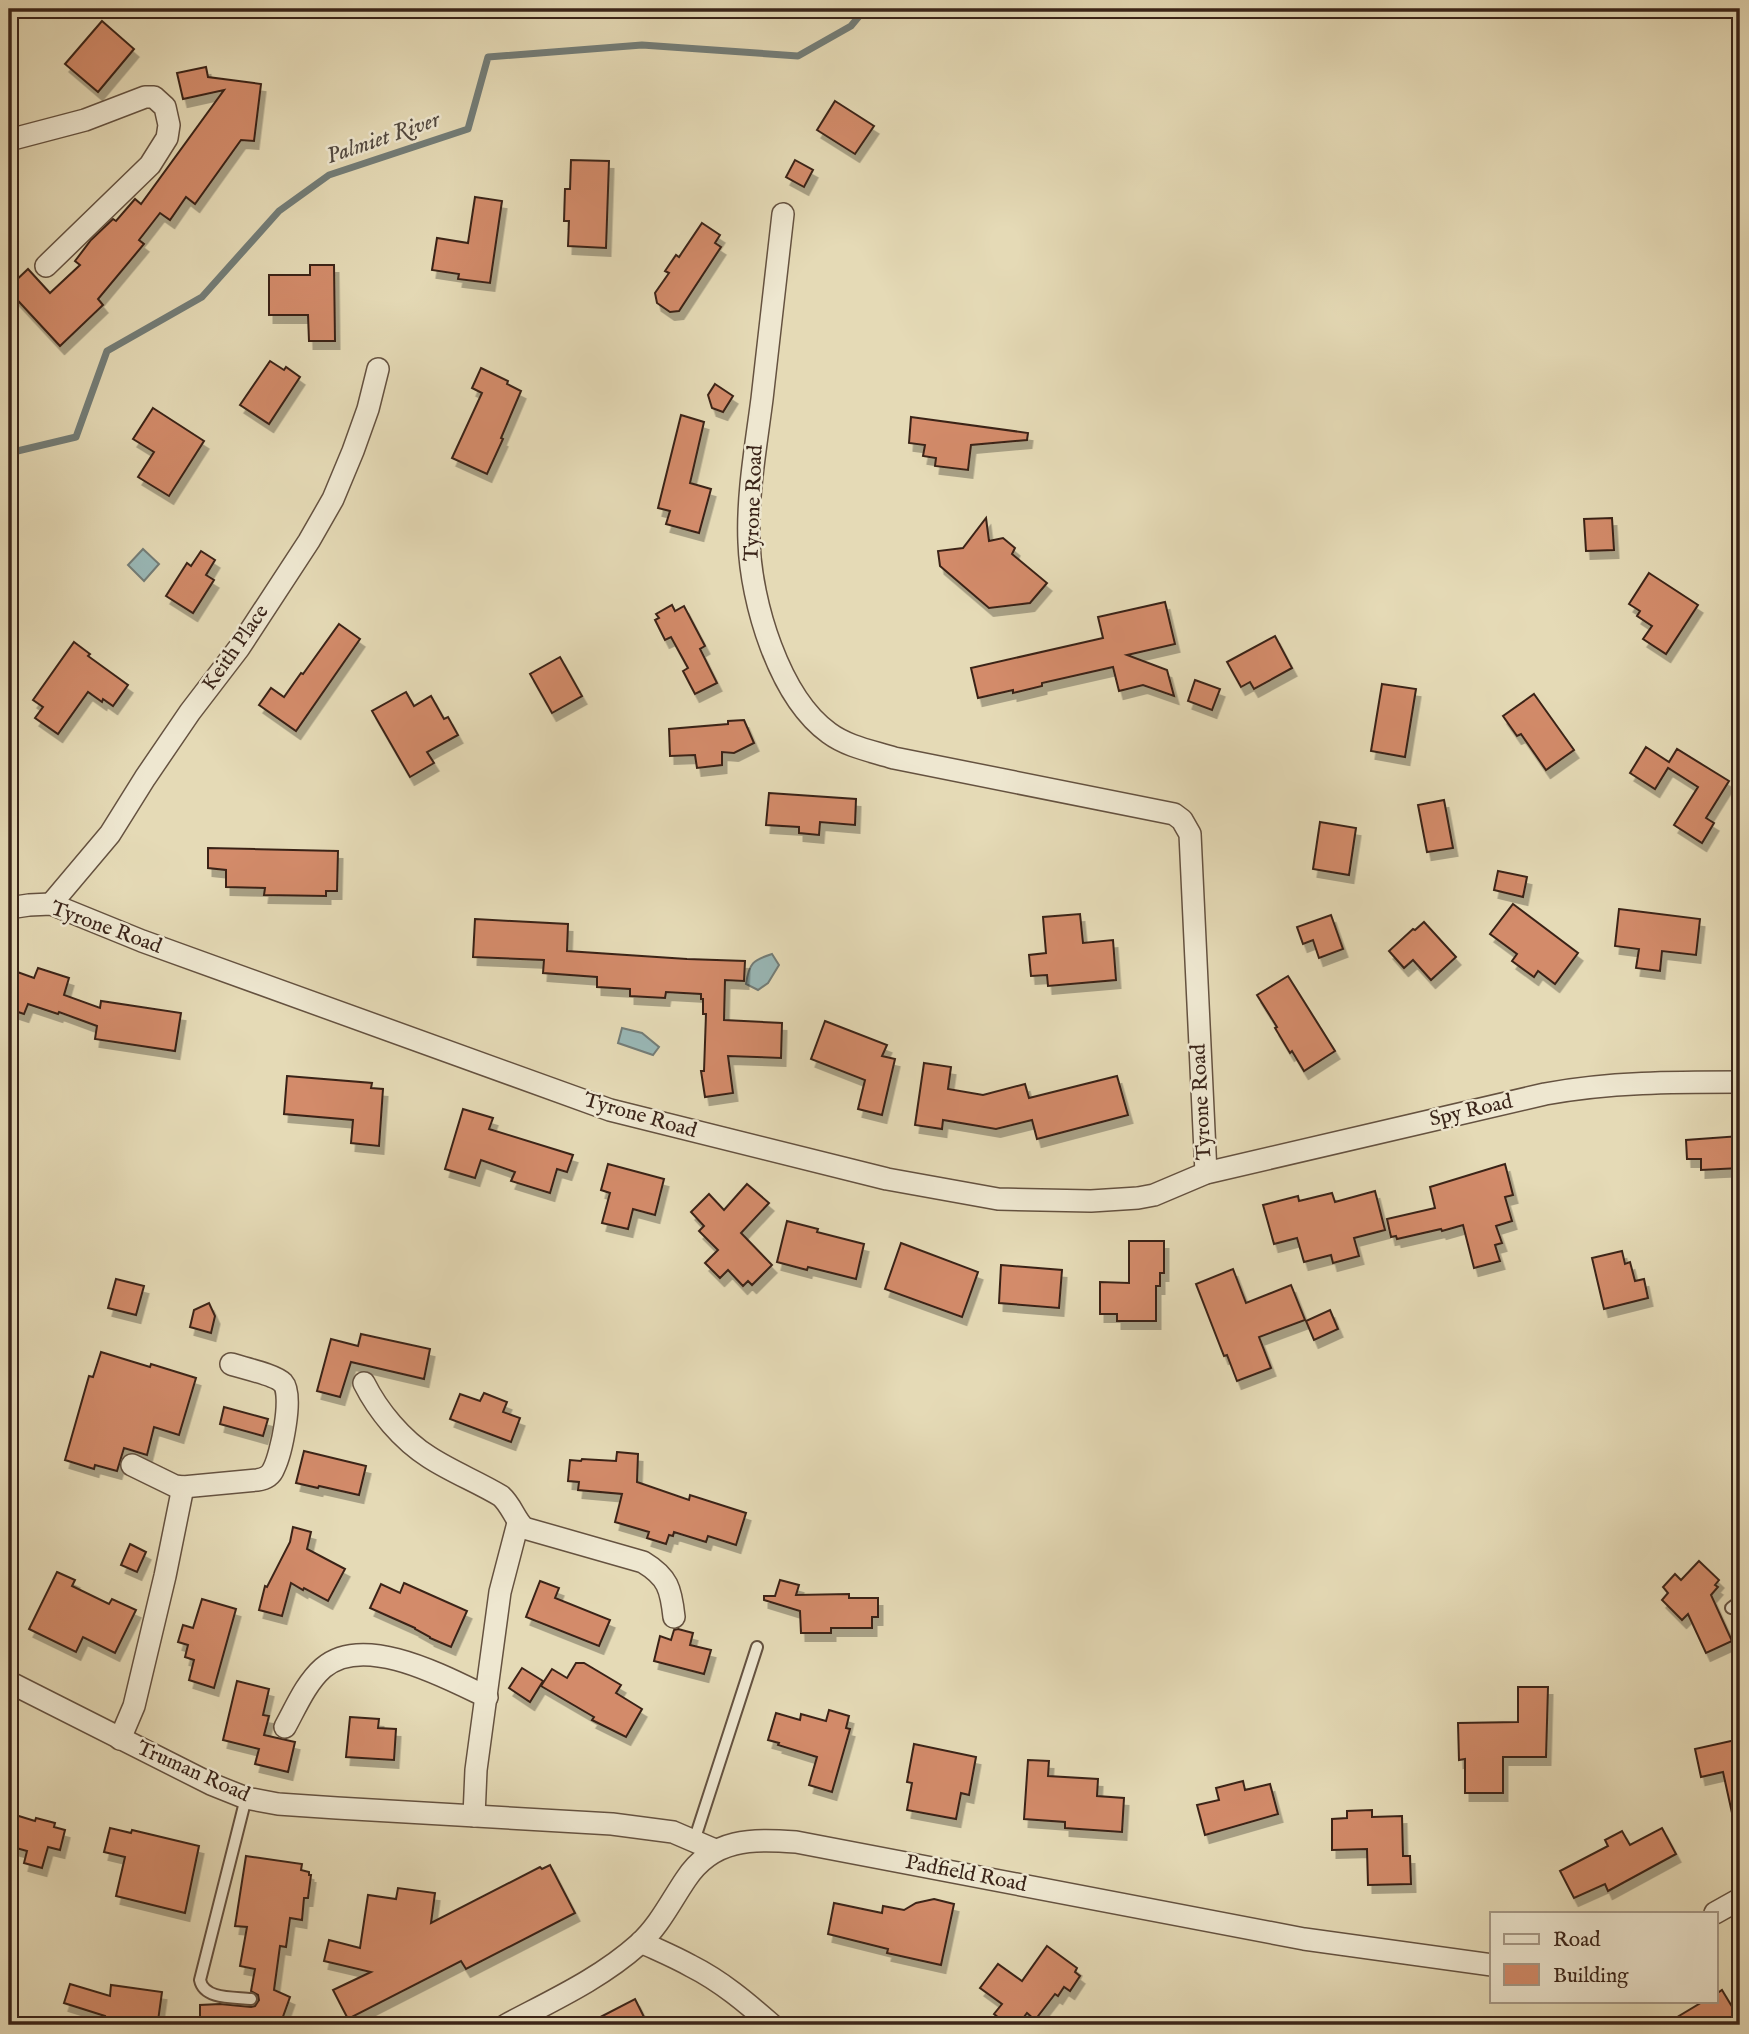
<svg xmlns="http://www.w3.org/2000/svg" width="1749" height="2034" font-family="'IM FELL English',serif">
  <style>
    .water { fill: #99b8b7; stroke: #737d78; stroke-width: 2 }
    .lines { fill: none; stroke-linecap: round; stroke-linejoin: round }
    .stream { stroke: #737d78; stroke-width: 7 }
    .building { fill: #d38b6a; stroke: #3a2419; stroke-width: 2; filter: url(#shadow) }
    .service-casing { stroke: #655240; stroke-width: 14 }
    .minor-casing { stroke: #655240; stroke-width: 24 }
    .service { stroke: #eee7d0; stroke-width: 10 }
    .minor { stroke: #eee7d0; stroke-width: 21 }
    .labels { text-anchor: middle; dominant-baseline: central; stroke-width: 5; stroke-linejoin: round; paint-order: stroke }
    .street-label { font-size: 21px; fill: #3a2419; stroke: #eee7d0 }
    .water-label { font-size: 23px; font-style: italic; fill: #524940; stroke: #eee7d0 }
  </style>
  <defs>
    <filter id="shadow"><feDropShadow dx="4.5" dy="8" stdDeviation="0" flood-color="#0004"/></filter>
  </defs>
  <rect width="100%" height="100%" fill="#e5dab6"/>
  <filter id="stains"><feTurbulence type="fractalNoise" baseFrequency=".00286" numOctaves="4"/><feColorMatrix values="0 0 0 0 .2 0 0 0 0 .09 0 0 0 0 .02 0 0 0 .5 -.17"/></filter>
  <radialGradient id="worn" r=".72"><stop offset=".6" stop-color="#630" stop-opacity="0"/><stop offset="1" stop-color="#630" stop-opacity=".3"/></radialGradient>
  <!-- water -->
  <g class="water">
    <polygon points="143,549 159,564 144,581 128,565"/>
    <path d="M772 954 779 965 768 983 758 990 746 984C749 963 753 960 772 954Z"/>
    <polygon points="622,1028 642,1033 659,1047 653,1055 618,1043"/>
  </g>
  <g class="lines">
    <!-- stream -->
    <polyline class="stream" points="9,453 76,437 107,351 202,297 279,211 329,175 468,129 488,57 642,45 798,56 851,26 865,9"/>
  </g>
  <!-- building -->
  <g class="building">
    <polygon points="102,21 134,49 98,92 65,64"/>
    <polygon points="206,67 208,77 261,84 254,141 241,140 195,204 186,197 170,220 160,213 139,240 144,244 98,299 103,305 60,346 9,291 9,287 28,269 50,293 80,265 75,261 91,240 113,219 116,221 135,199 141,204 224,90 183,99 177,73"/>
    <polygon points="835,101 874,126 855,154 817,130"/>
    <polygon points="571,160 609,161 606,248 568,246 569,221 564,221 565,189 570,189"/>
    <polygon points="795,160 813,170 804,187 786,177"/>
    <polygon points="475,197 502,201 490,283 458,279 459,274 432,270 437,238 468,243"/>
    <polygon points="702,223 720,235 715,243 721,247 679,311 670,312 657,303 655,293 669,273 665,271 676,255 679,257"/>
    <polygon points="310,265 334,265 335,341 309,341 308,315 269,315 269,275 310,275"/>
    <polygon points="270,361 284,370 286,367 300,377 269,424 240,405"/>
    <polygon points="481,368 508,381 507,384 521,391 501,438 503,439 487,474 452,458 482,393 472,388"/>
    <polygon points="715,384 733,396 723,412 712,408 708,395"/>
    <polygon points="153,408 204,441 169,496 138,477 154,452 133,439"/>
    <polygon points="681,415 704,422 690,483 711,489 699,533 666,524 670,511 658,508"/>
    <polygon points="911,417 1028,433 1027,440 971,445 968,470 935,466 936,458 923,456 925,445 909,443"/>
    <polygon points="986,518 989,541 1003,538 1015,548 1012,554 1047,583 1030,603 989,608 940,566 938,551 963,548"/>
    <polygon points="1612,518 1614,550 1586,551 1584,519"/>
    <polygon points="201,551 215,560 206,575 214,580 193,613 166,596 187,563 191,566"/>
    <polygon points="1649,573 1698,605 1666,654 1643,639 1652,626 1637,616 1640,611 1629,604"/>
    <polygon points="1165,602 1175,644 1127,655 1167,670 1174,696 1143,685 1119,691 1113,667 1042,683 1042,686 1013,693 1013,690 978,698 971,668 1103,638 1098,617"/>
    <polygon points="672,605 675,611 684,606 705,646 700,649 717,683 695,694 683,671 688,668 671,637 665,640 655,620 659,618 656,614"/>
    <polygon points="339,624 360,639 296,731 259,705 271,688 284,697 301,673 303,674"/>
    <polygon points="1275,636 1292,668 1254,689 1250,682 1241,687 1227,662"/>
    <polygon points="74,642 90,654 88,656 128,685 113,706 103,699 102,702 88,692 58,734 35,718 43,707 33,700"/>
    <polygon points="560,657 582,696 552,713 530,674"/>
    <polygon points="1195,680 1220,689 1212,710 1188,701"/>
    <polygon points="1382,684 1416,689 1405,757 1371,751"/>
    <polygon points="406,692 414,706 431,696 444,719 448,717 458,735 427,752 434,763 410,777 372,711"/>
    <polygon points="1534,694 1574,750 1546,770 1521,734 1517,736 1503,716"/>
    <polygon points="744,720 754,743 734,753 722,752 722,765 697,768 695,755 670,756 669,729 728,724 728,721"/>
    <polygon points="1646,747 1669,762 1677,749 1729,781 1706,818 1714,823 1702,843 1674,825 1698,787 1668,768 1655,789 1630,773"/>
    <polygon points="769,793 856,799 855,825 820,822 819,835 799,833 799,827 766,825"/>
    <polygon points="1444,800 1453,848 1427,852 1418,805"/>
    <polygon points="1320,822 1356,828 1349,875 1313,869"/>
    <polygon points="208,848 338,851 337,891 326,891 326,896 264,895 265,888 226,887 226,870 208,868"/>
    <polygon points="1498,871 1527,877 1523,897 1494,890"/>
    <polygon points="1513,904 1578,953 1555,984 1538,971 1534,977 1512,961 1517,954 1490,934"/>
    <polygon points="1619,909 1700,919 1696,955 1662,951 1660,971 1636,968 1639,949 1615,946"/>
    <polygon points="1080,914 1083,943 1113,940 1116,980 1048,986 1047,975 1031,976 1029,955 1046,953 1043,917"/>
    <polygon points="1331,915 1343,949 1319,958 1313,940 1303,944 1297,927"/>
    <polygon points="475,919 568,924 567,951 687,959 745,961 744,981 725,980 724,1020 782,1023 781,1058 728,1056 733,1093 705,1097 701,1071 704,1071 706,1014 703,1014 703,999 701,999 701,994 666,992 665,998 630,996 630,989 597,987 597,977 543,973 544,960 473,957"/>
    <polygon points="1424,922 1456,957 1431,980 1413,960 1404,968 1389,951 1413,929 1415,930"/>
    <polygon points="38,968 69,978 64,995 100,1008 101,1001 181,1013 175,1051 95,1039 97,1026 59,1012 58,1014 28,1004 24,1014 9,1009 9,969 34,978"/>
    <polygon points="1288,976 1335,1051 1304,1071 1292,1051 1290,1053 1275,1028 1277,1027 1257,995"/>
    <polygon points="825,1021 887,1045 882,1056 895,1059 882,1115 858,1109 865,1080 811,1059"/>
    <polygon points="924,1063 951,1067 948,1089 983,1095 1025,1084 1029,1098 1117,1076 1128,1115 1037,1139 1032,1120 996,1129 943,1120 942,1129 915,1125"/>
    <polygon points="287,1076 372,1083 371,1088 383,1089 379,1146 351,1143 353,1120 284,1114"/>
    <polygon points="463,1109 493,1118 489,1129 573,1155 567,1172 557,1169 550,1193 511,1181 515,1172 481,1160 475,1178 445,1169"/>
    <polygon points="1740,1136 1740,1168 1701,1170 1701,1159 1687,1159 1686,1140"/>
    <polygon points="608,1164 664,1179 655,1215 633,1209 628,1229 602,1223 610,1193 601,1190"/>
    <polygon points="1505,1164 1513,1195 1505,1197 1512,1221 1496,1226 1502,1243 1495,1245 1500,1261 1474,1268 1463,1225 1442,1231 1441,1229 1397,1239 1396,1236 1391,1237 1387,1219 1435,1208 1430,1187"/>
    <polygon points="747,1184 769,1203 741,1233 772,1265 752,1285 748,1281 743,1286 728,1270 720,1278 705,1263 718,1250 699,1231 704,1226 691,1212 709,1194 724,1210"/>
    <polygon points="1375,1191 1385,1230 1354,1238 1359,1256 1333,1263 1331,1255 1304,1262 1297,1238 1274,1244 1263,1205 1298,1196 1299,1201 1332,1193 1335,1202"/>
    <polygon points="787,1221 818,1229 817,1232 864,1244 856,1279 808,1267 807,1270 777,1262"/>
    <polygon points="1129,1241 1164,1241 1164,1273 1160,1273 1160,1286 1156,1286 1156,1321 1117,1321 1117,1314 1100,1314 1100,1282 1129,1283"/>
    <polygon points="901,1243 978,1272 962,1317 885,1289"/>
    <polygon points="1622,1251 1625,1264 1630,1262 1635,1281 1644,1279 1648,1298 1604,1309 1592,1258"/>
    <polygon points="1001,1265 1062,1270 1059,1308 999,1303"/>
    <polygon points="1233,1269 1246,1303 1291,1285 1305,1320 1259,1337 1271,1368 1237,1381 1227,1355 1224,1356 1196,1284"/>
    <polygon points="116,1279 144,1286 136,1315 108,1308"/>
    <polygon points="209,1303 215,1316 211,1333 190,1327 194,1310"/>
    <polygon points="1330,1310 1338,1329 1314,1340 1306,1321"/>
    <polygon points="361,1334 430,1349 424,1379 351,1362 340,1397 317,1391 331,1339 358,1346"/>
    <polygon points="101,1352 150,1367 151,1364 196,1378 179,1435 154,1427 147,1455 124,1448 117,1471 95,1465 94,1469 65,1460 89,1376 93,1377"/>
    <polygon points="484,1393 507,1402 503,1412 520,1418 511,1442 450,1419 460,1394 480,1401"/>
    <polygon points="224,1407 268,1419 263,1436 220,1424"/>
    <polygon points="304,1451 366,1466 359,1495 319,1486 318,1488 296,1483"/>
    <polygon points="617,1452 638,1454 637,1482 689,1500 690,1495 746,1513 736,1545 708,1536 706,1542 674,1532 673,1536 669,1535 666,1544 647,1538 649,1532 615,1522 622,1494 578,1490 579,1482 568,1481 570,1460 581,1461 582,1459 616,1461"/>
    <polygon points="293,1527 311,1532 307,1549 345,1569 328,1601 304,1588 303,1590 291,1583 282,1616 259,1610 265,1586 267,1587 290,1542"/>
    <polygon points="130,1544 146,1552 137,1572 121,1565"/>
    <polygon points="1699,1561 1719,1580 1715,1585 1718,1587 1711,1595 1732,1641 1706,1653 1688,1614 1682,1620 1662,1600 1668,1593 1663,1587 1675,1574 1681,1580"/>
    <polygon points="57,1572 75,1580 72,1586 109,1604 112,1599 136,1610 115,1653 83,1637 76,1652 29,1629"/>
    <polygon points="780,1580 799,1585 796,1595 849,1594 849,1598 878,1598 878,1617 872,1617 872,1628 831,1628 831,1633 801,1633 800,1611 764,1600 764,1596 775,1596"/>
    <polygon points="540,1581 559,1588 555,1598 610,1620 599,1646 526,1617"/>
    <polygon points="404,1583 467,1611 451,1647 430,1638 430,1637 415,1629 415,1628 370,1608 381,1584 400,1593"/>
    <polygon points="202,1599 236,1609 214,1688 189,1680 194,1660 185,1657 188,1645 178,1642 183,1625 193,1628"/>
    <polygon points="678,1629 693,1633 690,1645 711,1650 704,1674 654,1661 660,1636 671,1640 674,1630"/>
    <polygon points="576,1663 584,1663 621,1685 616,1693 642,1709 626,1737 592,1720 594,1717 541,1686 552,1669 567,1678"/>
    <polygon points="522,1668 543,1681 530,1702 509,1688"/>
    <polygon points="237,1681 269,1689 263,1715 269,1716 264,1735 295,1742 288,1772 255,1764 259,1749 223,1740"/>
    <polygon points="1518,1687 1548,1687 1546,1757 1503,1757 1503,1793 1465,1793 1465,1759 1459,1760 1458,1723 1518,1722"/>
    <polygon points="829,1710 849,1716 846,1728 850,1729 832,1792 809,1785 817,1757 778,1745 779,1743 768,1740 776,1713 800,1720 801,1714 826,1721"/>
    <polygon points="350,1717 379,1719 378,1728 396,1729 394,1760 346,1757"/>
    <polygon points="1740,1739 1740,1812 1732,1813 1723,1772 1701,1777 1695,1749"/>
    <polygon points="914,1744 976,1757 969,1795 961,1793 956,1819 907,1810 912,1783 907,1782"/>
    <polygon points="1028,1760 1049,1761 1048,1776 1098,1779 1097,1796 1124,1798 1122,1832 1065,1828 1065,1822 1024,1819"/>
    <polygon points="1243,1781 1245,1790 1270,1784 1278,1814 1205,1835 1197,1805 1219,1800 1216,1788"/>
    <polygon points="1372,1810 1372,1817 1402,1816 1403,1856 1410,1856 1411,1884 1368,1885 1367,1849 1332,1850 1332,1819 1347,1818 1347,1811"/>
    <polygon points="9,1813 35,1821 36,1818 55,1823 54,1827 65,1830 60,1850 48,1847 42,1868 24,1863 27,1851 9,1846"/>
    <polygon points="110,1828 131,1833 132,1830 199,1846 185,1913 116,1896 125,1857 104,1852"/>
    <polygon points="1662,1828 1676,1854 1608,1891 1605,1884 1574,1898 1560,1871 1608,1846 1605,1840 1622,1831 1630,1845"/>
    <polygon points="246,1856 302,1864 301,1870 309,1872 309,1875 311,1875 308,1898 304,1898 302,1920 290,1918 286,1947 280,1946 274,1990 290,1997 280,2025 200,2025 200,2005 220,2004 251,2007 255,2006 259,2000 258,1995 251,1991 255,1969 240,1966 247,1927 235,1926"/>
    <polygon points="550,1865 575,1913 466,1969 461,1961 348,2019 333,1990 371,1972 324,1961 329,1940 360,1948 368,1895 396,1899 398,1888 435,1893 431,1923 540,1867 542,1869"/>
    <polygon points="934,1899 954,1904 941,1965 887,1953 888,1949 828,1934 834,1903 882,1913 883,1906 904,1910 916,1903"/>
    <polygon points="1047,1946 1077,1968 1075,1972 1080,1976 1070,1991 1064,1987 1058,1996 1055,1994 1035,2020 1027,2013 1018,2025 1008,2025 994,2014 1002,2004 980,1988 998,1964 1022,1981"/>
    <polygon points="70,1984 110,1996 111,1985 162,1992 158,2021 142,2019 141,2025 103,2025 105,2016 64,2003"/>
    <polygon points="1722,1990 1740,2020 1740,2025 1664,2025 1704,2001 1716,2001 1716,1994"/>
    <polygon points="635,1999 648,2025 585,2025"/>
  </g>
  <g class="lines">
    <!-- service casing -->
    <g class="service-casing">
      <g id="service">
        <polyline points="1731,1608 1740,1601"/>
        <path d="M246 1798 200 1980C204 2000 235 1997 251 1999"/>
        <polyline points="694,1841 757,1647"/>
      </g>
    </g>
    <!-- minor casing -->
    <g class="minor-casing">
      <g id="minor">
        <polyline points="9,140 85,120 145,97 154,97 165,107 169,125 167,138 150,165 46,266"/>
        <path d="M783 214C776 276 769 337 762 399 756 446 747 495 749 542 751 602 779 697 829 733 848 747 872 751 894 758L1174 814 1182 820 1190 834 1206 1173"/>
        <polyline points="51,904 110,834 145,778 190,712 239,648 309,541 333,499 353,451 368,409 378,369"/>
        <path d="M9 908 29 905 51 904 142 941 610 1110 887 1179 998 1199 1091 1201 1138 1198 1154 1195 1206 1173 1545 1094C1609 1082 1675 1082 1740 1082"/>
        <path d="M364 1383C378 1411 402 1440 429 1457 452 1472 478 1482 501 1496 512 1506 514 1518 524 1528L643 1562C668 1577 671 1589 674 1617"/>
        <path d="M132 1465 175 1486 183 1487 257 1480C265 1479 271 1476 274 1468 281 1454 294 1395 283 1383 276 1375 243 1368 231 1364"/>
        <polyline points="9,1682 211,1784 246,1798 278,1804 337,1808 612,1824 673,1832 715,1850"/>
        <path d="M285 1727C296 1707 306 1683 323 1668 364 1632 447 1678 487 1697"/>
        <polyline points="120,1739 134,1706 165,1576 183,1487"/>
        <polyline points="474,1816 476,1770 500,1592 518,1523"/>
        <polyline points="1715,1913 1740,1899"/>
        <path d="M641 1942C658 1950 675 1957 691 1966 721 1981 747 2003 772 2025"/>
        <path d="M506 2025C551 2001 600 1979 639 1944 659 1926 671 1901 686 1879 713 1838 752 1839 796 1842L1304 1939 1492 1965"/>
      </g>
    </g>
    <!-- service -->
    <use href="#service" class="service"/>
    <!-- minor -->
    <use href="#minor" class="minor"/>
  </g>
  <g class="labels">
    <!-- street labels -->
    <g class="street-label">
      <text transform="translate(754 503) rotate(-88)">Tyrone Road</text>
      <text transform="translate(236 648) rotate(-55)">Keith Place</text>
      <text transform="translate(106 928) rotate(20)">Tyrone Road</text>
      <text transform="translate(1202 1102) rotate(-93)">Tyrone Road</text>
      <text transform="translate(1471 1111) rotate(-13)">Spy Road</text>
      <text transform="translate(640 1116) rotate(16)">Tyrone Road</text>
      <text transform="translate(193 1772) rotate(24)">Truman Road</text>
      <text transform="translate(966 1874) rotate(11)">Padfield Road</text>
    </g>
    <!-- water labels -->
    <g class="water-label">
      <text transform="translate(383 138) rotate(-19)">Palmiet River</text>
    </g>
  </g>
  <!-- margin -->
  <rect width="1749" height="2034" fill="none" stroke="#e5dab6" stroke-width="35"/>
  <rect x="10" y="10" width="1728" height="2013" fill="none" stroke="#3a2419" stroke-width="3.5"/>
  <rect x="18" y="18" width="1714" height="1999" fill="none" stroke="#3a2419" stroke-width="2"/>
  <!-- legend -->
  <rect x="1490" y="1912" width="228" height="91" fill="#eee7d0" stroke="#a69987" stroke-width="2"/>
  <rect x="1504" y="1934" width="35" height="10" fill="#eee7d0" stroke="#a69987" stroke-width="2"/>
  <text x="1553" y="1946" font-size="21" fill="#3a2419">Road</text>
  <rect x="1504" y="1964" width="35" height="21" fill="#d38b6a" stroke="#a69987" stroke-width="2"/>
  <text x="1553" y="1982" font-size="21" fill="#3a2419">Building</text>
  <rect width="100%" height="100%" filter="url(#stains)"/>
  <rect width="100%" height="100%" fill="url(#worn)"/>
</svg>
